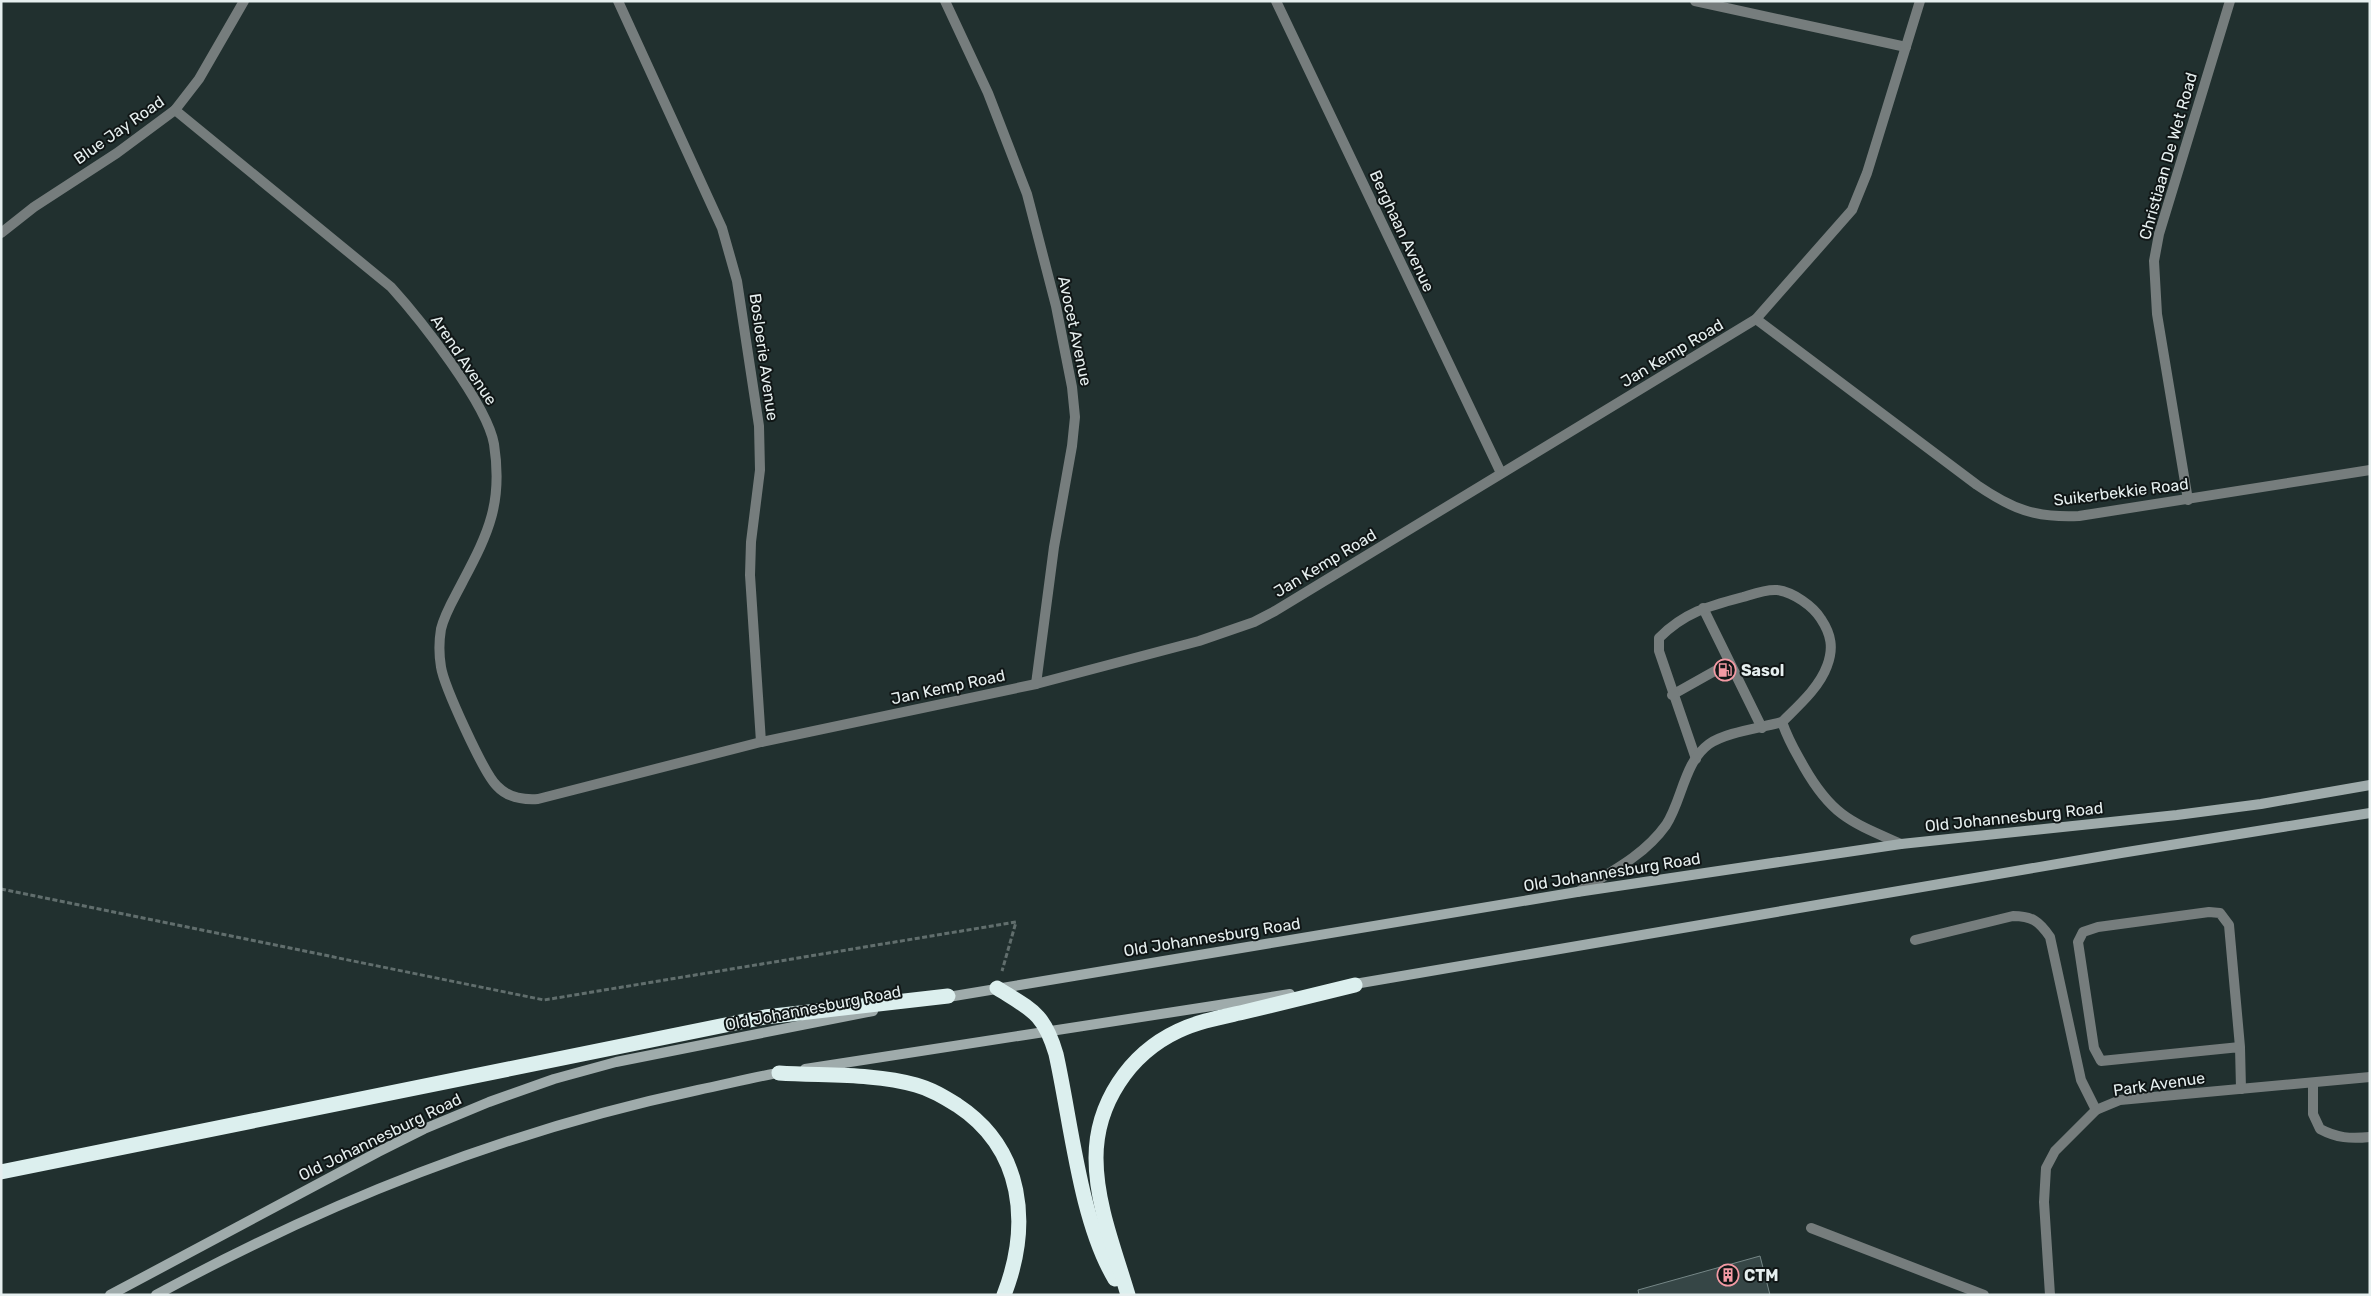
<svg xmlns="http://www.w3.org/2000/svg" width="2371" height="1296" font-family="Rubik,sans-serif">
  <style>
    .building { fill: #364646; stroke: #768787 }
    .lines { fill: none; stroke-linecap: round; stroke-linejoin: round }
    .path { stroke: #616e6d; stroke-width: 3; stroke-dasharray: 5 2.5; stroke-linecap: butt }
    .service { stroke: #767d7d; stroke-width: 10 }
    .minor { stroke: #767d7d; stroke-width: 10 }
    .secondary { stroke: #9fabab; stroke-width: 10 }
    .motorway { stroke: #dcefee; stroke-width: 15 }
    .labels { text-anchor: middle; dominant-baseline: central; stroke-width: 4; stroke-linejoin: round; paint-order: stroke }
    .street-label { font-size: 16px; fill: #e6efef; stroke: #101616 }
    .poi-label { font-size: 16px; font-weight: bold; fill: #e6efef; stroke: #101616; text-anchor: start }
  </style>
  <rect width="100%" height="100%" fill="#21302f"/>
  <!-- building -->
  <polygon class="building" points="1760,1256 1770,1295 1639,1295 1638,1290"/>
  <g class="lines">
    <!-- path -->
    <polyline class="path" points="1,889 544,1000 1016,922 1002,971"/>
    <!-- service -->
    <g class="service">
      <polyline points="1703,608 1762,728"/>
      <polyline points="1672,695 1729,663"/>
      <path d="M1696 759 1659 651V638C1685 612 1709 606 1743 597 1753 594 1766 589 1777 590 1793 592 1813 606 1821 619 1831 634 1834 648 1827 666 1819 688 1798 706 1782 722"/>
      <path d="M1578 892C1609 873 1644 856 1666 825 1682 801 1684 762 1709 744 1726 732 1761 728 1782 722 1789 742 1794 749 1804 767 1832 816 1851 822 1901 844"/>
      <path d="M1915 940 2013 916C2032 916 2039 921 2050 937L2081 1080 2096 1110"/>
      <polyline points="2240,1047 2101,1061 2094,1048 2078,942 2083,932 2098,927 2209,912 2220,913 2229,925 2240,1047 2241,1089"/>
      <path d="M2313 1083V1114L2320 1129C2337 1138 2350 1139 2370 1137"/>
      <polyline points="1811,1228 1984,1295"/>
      <polyline points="2050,1295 2044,1202 2046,1168 2055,1151 2096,1110 2120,1100 2370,1077"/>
    </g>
    <!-- minor -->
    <g class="minor">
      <polyline points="618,1 722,228 737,281 759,426 760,470 751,542 750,575 761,742"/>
      <polyline points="945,1 988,93 1027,194 1056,306 1072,387 1075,417 1072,446 1054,547 1036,684"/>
      <polyline points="1276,1 1501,473"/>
      <polyline points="1695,1 1906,47"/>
      <path d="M175 110 391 287C420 319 487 404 494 444 503 502 489 532 463 581 455 597 445 612 441 629 439 641 439 655 441 667 444 686 484 774 497 786 508 798 523 800 538 799L761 742 1036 684 1199 641 1254 622 1275 611 1756 319 1852 210 1867 173 1920 1"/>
      <polyline points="1,233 34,207 117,153 175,110 199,79 244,1"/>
      <path d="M1756 319 1977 485C2012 509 2035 518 2079 516L2370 470"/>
      <polyline points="2188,500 2157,314 2154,261 2159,234 2230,1"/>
    </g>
    <!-- secondary -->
    <g class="secondary">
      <polyline points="1349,985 2121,853 2370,813"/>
      <polyline points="942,998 1577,892 1901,844 2177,815 2261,804 2370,785"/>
      <polyline points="805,1069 1290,994"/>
      <polyline points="110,1295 378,1152 424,1129 489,1102 554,1079 616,1062 873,1011"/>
      <path d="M156 1295C329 1201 505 1131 698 1090 727 1084 755 1077 783 1072"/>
    </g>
    <!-- motorway -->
    <g class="motorway">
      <path d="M997 988C1032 1010 1044 1013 1056 1054 1071 1121 1080 1221 1115 1279"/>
      <path d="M779 1073C823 1076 874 1073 916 1085 931 1089 944 1097 957 1105 1024 1149 1031 1225 1004 1295"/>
      <polyline points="1,1172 765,1017 948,996"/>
      <path d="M1128 1295C1115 1251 1096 1204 1096 1158 1096 1104 1129 1054 1178 1031 1199 1021 1222 1017 1244 1012 1281 1003 1318 994 1355 985"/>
    </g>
  </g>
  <!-- icons -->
  <defs>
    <g id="fuel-ring" transform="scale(1.125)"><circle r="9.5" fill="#101616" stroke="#f49aa4" stroke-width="1.5"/><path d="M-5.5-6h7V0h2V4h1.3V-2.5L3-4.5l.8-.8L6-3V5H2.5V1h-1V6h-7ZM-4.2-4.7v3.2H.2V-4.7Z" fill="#f49aa4"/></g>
    <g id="building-ring" transform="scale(1.125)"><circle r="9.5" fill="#101616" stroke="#f49aa4" stroke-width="1.5"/><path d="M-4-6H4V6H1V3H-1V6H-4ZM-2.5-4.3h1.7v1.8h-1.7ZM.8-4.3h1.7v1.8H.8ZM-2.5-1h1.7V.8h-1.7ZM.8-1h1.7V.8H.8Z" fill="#f49aa4"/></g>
  </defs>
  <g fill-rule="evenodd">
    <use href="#fuel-ring" x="1725" y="670"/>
    <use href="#building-ring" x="1728" y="1275"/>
  </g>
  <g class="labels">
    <!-- street labels -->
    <g class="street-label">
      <text transform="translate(119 130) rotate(-35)">Blue Jay Road</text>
      <text transform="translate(2168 156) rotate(-74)">Christiaan De Wet Road</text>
      <text transform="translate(1402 231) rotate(65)">Berghaan Avenue</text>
      <text transform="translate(1075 331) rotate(78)">Avocet Avenue</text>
      <text transform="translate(1672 353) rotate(-31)">Jan Kemp Road</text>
      <text transform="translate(764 357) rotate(82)">Bosloerie Avenue</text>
      <text transform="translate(464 360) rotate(56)">Arend Avenue</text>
      <text transform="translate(2121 492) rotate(-7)">Suikerbekkie Road</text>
      <text transform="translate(1325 563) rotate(-31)">Jan Kemp Road</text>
      <text transform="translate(948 687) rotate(-12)">Jan Kemp Road</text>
      <text transform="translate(2014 817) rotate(-6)">Old Johannesburg Road</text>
      <text transform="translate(1612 872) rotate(-9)">Old Johannesburg Road</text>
      <text transform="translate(1212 937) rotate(-9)">Old Johannesburg Road</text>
      <text transform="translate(813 1008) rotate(-11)">Old Johannesburg Road</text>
      <text transform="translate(2159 1084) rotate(-8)">Park Avenue</text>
      <text transform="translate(380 1137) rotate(-26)">Old Johannesburg Road</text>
    </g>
    <!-- poi labels -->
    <g class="poi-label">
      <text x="1741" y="670">Sasol</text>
      <text x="1744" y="1275">CTM</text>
    </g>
  </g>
  <!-- border -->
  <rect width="2371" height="1296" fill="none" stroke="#e6efef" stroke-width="5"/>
</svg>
